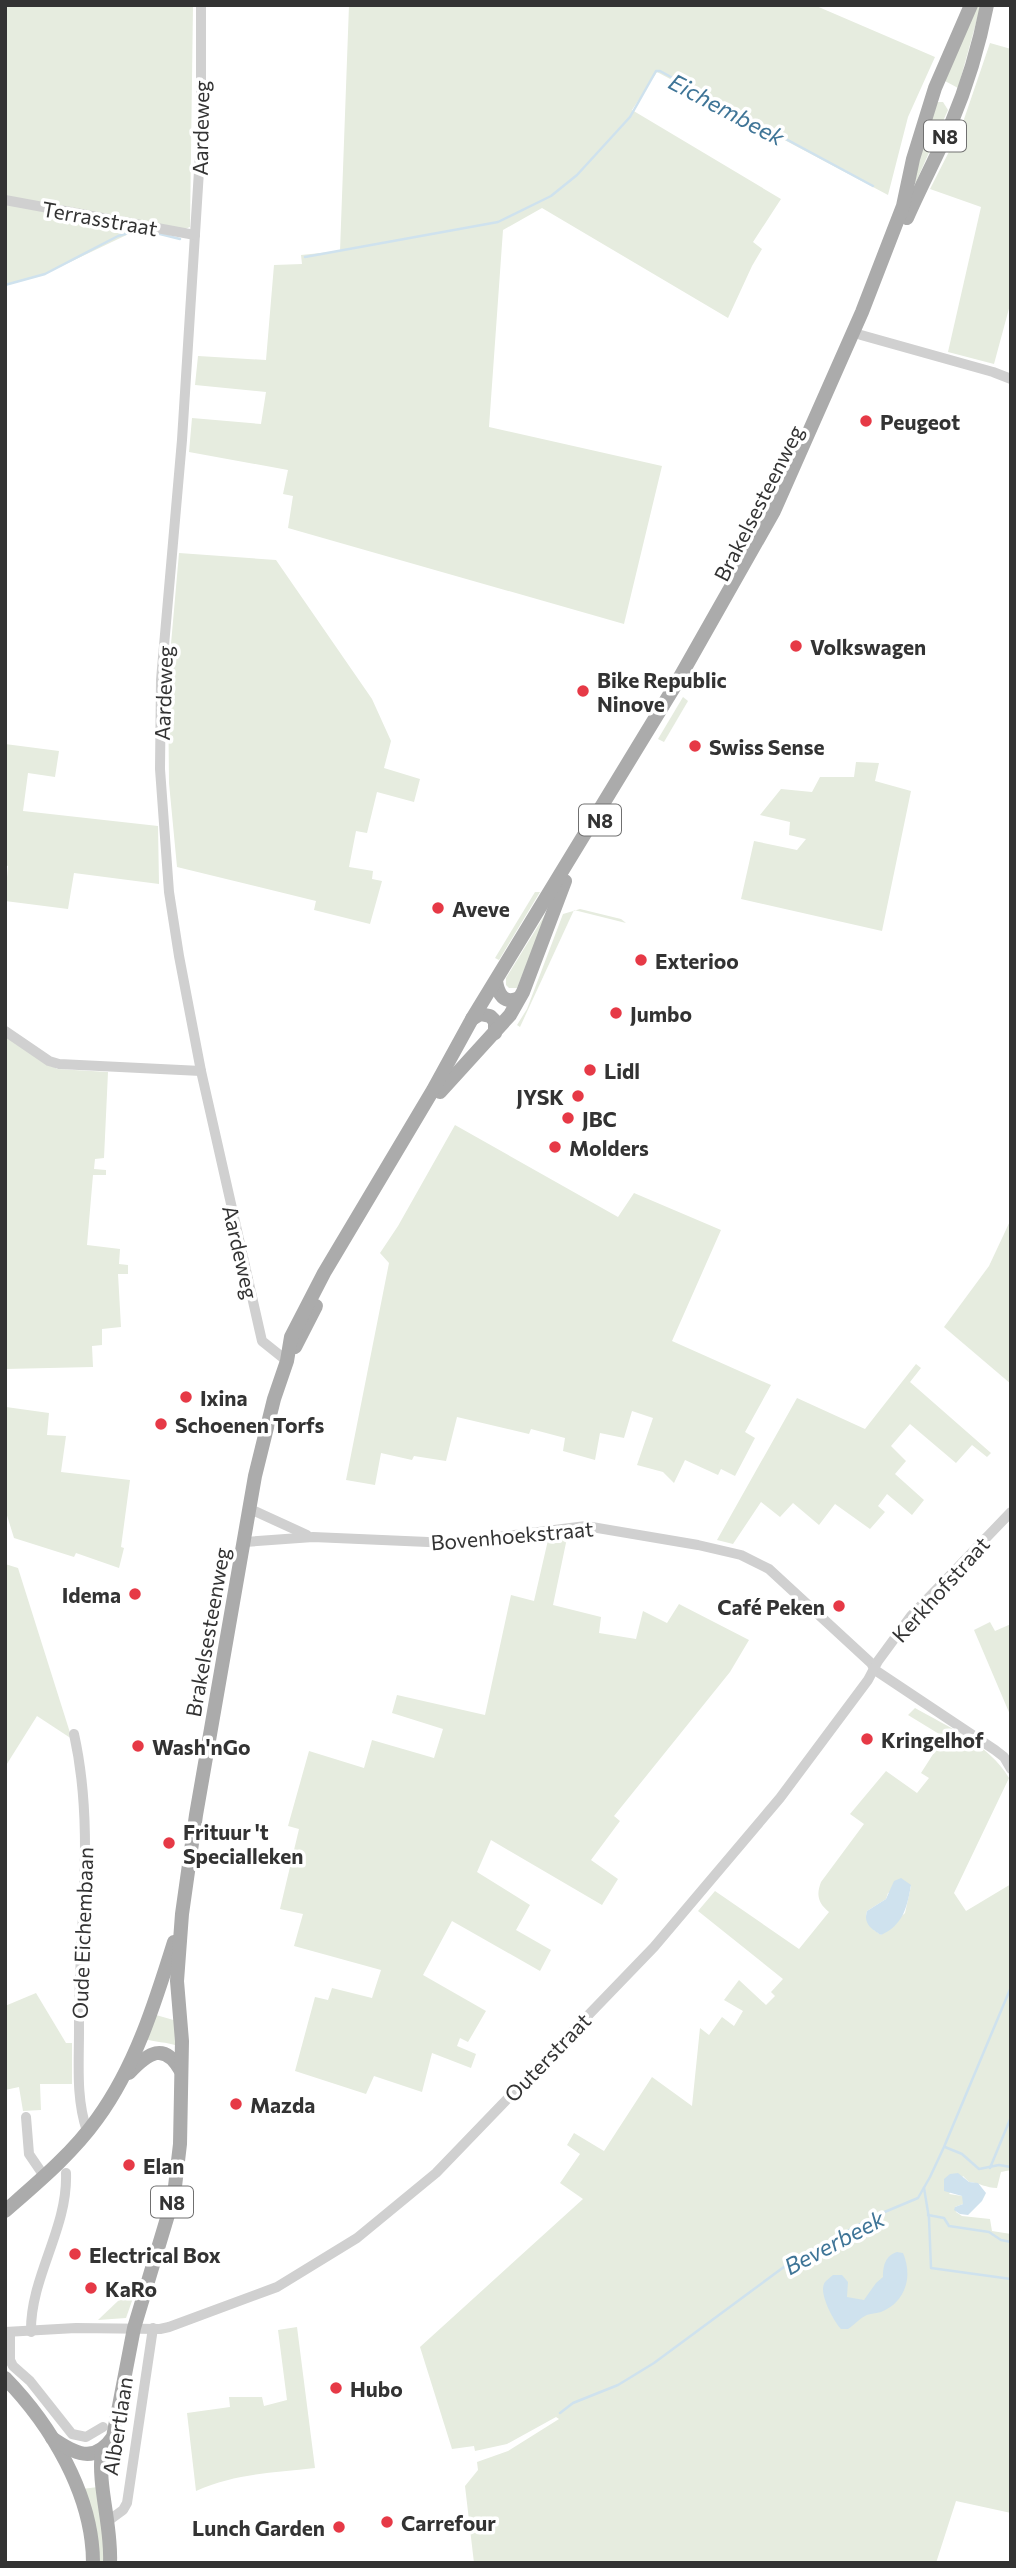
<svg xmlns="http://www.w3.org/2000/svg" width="1016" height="2568" font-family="Commissioner,sans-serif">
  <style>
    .green { fill: #e6ecdf; fill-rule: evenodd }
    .water { fill: #cfe2ee }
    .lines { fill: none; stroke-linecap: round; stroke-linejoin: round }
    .stream { stroke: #cfe2ee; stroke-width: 2.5 }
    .minor { stroke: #d0d0d0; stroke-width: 10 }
    .major { stroke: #ababab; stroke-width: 14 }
    .poi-dot { fill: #e63946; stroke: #fff; stroke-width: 2.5 }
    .labels { text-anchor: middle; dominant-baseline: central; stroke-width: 7; stroke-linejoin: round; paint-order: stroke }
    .shield { fill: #fff; stroke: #707070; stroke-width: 2 }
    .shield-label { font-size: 19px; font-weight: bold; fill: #333 }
    .street-label { font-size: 21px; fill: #333; stroke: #fff }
    .poi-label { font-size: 21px; font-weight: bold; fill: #333; stroke: #fff; text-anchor: start }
    .water-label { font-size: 23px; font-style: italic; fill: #3f7597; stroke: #fff }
  </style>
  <rect width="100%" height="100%" fill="#fff"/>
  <!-- green -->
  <g class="green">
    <polygon points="5,5 193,5 190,227 185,229 5,196"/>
    <polygon points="349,5 814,5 935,57 908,117 888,195 657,72 632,110 781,199 753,242 762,249 752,266 728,318 542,208 503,230 489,427 662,466 624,624 288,528 293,496 283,494 288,470 189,452 192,418 261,424 266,392 195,385 198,356 266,360 274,265 302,264 301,255 340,251"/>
    <polygon points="977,5 981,5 958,88 945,81"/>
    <polygon points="990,43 1011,49 1011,301 994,364 948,352 981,207 930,189 961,128"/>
    <polygon points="938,102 943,102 948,110 915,184 913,183 934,108"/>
    <polygon points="5,204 137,230 45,274 5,285"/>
    <polygon points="179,553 276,560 372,699 391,741 384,768 420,779 414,802 377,792 367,833 356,831 349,867 373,871 372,879 382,881 370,924 314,910 316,901 177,867 169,783 168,678"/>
    <polygon points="683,697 688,701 664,742 658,739"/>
    <polygon points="5,744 59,751 55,777 28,773 23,811 158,826 159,884 74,873 68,909 5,901 8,866 5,865"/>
    <polygon points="856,762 879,763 875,781 911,791 882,931 741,899 754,841 797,850 806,839 789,835 790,822 760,815 781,789 812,792 820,777 854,777"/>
    <polygon points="535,892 540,892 499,960 495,958"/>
    <polygon points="549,908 517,988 509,988 506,985 506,978"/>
    <polygon points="580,909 621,919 626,923 574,910 520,1027 517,1025 527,1009 563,914"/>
    <polygon points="5,1034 57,1069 108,1072 104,1158 95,1159 94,1169 106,1170 106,1175 93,1175 87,1245 120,1249 119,1264 128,1265 128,1274 118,1274 121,1327 102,1329 102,1345 92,1346 93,1367 5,1369"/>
    <polygon points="455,1125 618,1217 634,1193 721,1230 672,1341 771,1385 745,1432 755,1438 735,1476 721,1469 718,1475 685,1460 674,1483 663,1472 637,1465 653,1418 632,1411 624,1438 600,1433 595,1460 563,1451 565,1438 531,1429 529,1434 457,1417 446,1461 414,1456 412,1460 381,1453 375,1485 346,1480 389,1263 380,1253 398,1226"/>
    <polygon points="1011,1219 1011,1384 944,1327 989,1266"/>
    <polygon points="916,1364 921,1368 910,1382 991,1453 987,1457 972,1445 956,1463 910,1424 891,1446 906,1461 895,1474 924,1500 912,1515 887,1494 878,1506 885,1512 870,1529 835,1504 819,1525 793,1503 780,1517 761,1502 733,1544 717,1540 797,1398 865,1429"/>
    <polygon points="5,1383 6,1407 49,1413 47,1435 66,1436 61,1472 130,1480 121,1547 124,1548 119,1568 76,1553 74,1557 14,1538 5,1509"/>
    <polygon points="567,1538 553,1605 601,1617 599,1633 636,1639 643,1611 667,1623 679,1604 749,1640 730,1672 614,1816 620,1821 591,1860 618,1879 602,1905 491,1840 477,1872 530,1905 516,1930 551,1950 540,1971 452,1921 423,1975 486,2011 468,2042 460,2038 457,2046 476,2054 471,2068 432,2053 422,2092 374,2076 366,2094 295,2071 315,1997 328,2000 332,1988 372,1998 381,1970 294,1946 303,1914 280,1909 299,1829 288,1826 309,1751 364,1768 372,1740 434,1758 443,1729 392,1713 397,1695 485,1715 511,1595 534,1601 548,1540"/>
    <polygon points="5,1564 18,1568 72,1739 37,1716 5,1767"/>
    <polygon points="990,1622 995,1631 1011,1624 1011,1717 974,1630"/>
    <path d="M915 1708C948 1727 989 1744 1009 1778L954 1893 966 1911 1011 1884V2170L1001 2172 997 2188C986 2188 980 2183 969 2182L963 2176 949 2194 962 2196 964 2199 963 2204 955 2207 956 2212 962 2216 990 2219 992 2231 1011 2234V2513L956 2501 936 2563H474L465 2486 478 2470 477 2462 508 2451 559 2419 556 2417 507 2444 475 2451 474 2446 452 2449 420 2347 583 2199 560 2183 580 2154 567 2145 574 2133 604 2151 652 2077 692 2106 700 2028 709 2035 722 2017 734 2026 743 2011 724 2000 739 1980 766 2005 775 1996 771 1992 783 1979 698 1911 715 1891 799 1949 829 1912C818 1903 816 1895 821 1882L864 1824 850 1814 886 1771 917 1793 929 1778 921 1773 944 1737 908 1715ZM911 1886 905 1913 881 1935 874 1930 866 1915 867 1911 886 1899 888 1893Z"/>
    <polygon points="36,1993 66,2043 72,2043 72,2084 40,2084 41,2110 23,2111 19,2087 5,2090 5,2006"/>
    <path d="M156 2015 177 2021 178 2046C168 2042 152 2042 146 2039Z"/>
    <polygon points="139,2281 126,2318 98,2320"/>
    <path d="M297 2327 315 2468C272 2473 236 2473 196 2491L187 2413 230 2407 229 2397H262L264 2406 287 2400 278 2330Z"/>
    <polygon points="98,2487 106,2563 97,2563 82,2489"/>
  </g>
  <!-- water -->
  <g class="water">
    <path d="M901 1878 911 1885C907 1908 903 1925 881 1935 872 1929 863 1924 867 1911L886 1899 894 1881Z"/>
    <polygon points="958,2173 969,2182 978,2183 986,2193 982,2201 968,2215 960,2214 954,2210 955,2207 963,2204 962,2196 944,2191 944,2179 950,2174"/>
    <path d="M897 2252 903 2253C913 2276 906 2302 881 2312 875 2314 870 2313 865 2316 859 2319 854 2325 848 2329H841C834 2322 819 2294 824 2284 825 2281 831 2277 833 2275H842L848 2282 847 2297 864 2300 876 2283 883 2277C883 2266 885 2256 897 2252Z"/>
  </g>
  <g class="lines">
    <!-- stream -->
    <g class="stream">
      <polyline points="152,232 180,239"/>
      <polyline points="305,257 498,222 551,196 577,175 630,117 656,71 660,71 873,186"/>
      <polyline points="5,285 45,274 118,236 139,230"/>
      <polyline points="945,2147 962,2154 979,2169 999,2165 1011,2167"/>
      <polyline points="990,2168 1011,2117"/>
      <polyline points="924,2188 929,2218 931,2268 1011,2279"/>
      <polyline points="928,2215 944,2218 949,2226 989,2232 1001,2240 1011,2242"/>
      <polyline points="560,2413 573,2403 618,2385 654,2363 792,2261 875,2216 918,2198 930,2177 944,2147 1011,1987"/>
    </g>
    <!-- minor -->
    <g class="minor">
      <polyline points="201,5 201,139 182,440 161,680 160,769 169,892 179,956 201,1071 262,1341 287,1361"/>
      <polyline points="5,200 195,235"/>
      <polyline points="861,335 993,372 1011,379"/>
      <polyline points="5,1031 49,1061 59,1064 201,1071"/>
      <polyline points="250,1509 307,1535"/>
      <polyline points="245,1542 313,1537 451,1543 586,1526 698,1545 741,1555 769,1569 871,1663 875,1670 995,1750 1004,1757 1011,1769"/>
      <path d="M74 1734C96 1833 78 1931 79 2031 79 2065 76 2099 87 2131"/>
      <polyline points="26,2117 29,2154 44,2176"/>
      <polyline points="5,2332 76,2328 160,2329 169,2327 277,2287 357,2238 436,2173 654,1947 780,1798 868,1680 878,1661 911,1616 1011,1512"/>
      <path d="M31 2332C30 2277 68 2229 66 2173"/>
      <polyline points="10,2333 10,2360 13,2366 30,2381 72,2434 86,2437 103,2427"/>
      <polyline points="108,2521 123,2510 127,2503 153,2328"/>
    </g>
    <!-- major -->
    <g class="major">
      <path d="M907 218C921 186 937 156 951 124 967 86 979 46 987 5"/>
      <path d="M496 981C498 994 504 1005 519 998"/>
      <polyline points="472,1019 480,1014 490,1016 495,1021 495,1033"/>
      <polyline points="440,1092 510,1015 523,992 565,881"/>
      <polyline points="295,1347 316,1306"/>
      <path d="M129 2073C148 2053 164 2041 181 2071"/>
      <path d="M5 2211C37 2183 72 2154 97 2119 135 2067 155 2003 174 1942"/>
      <path d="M5 2378C51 2425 93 2495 93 2563"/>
      <path d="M52 2438C74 2453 94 2465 113 2437L134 2328 174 2195 180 2144 182 2041 177 1981 182 1914 196 1815 255 1476 274 1399 287 1361 291 1337 324 1273 433 1090 472 1019 676 684 774 511 862 312 903 206 913 159 935 88 971 5"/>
      <path d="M102 2449C97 2486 112 2525 110 2563"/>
    </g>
  </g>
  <!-- markers -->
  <g class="poi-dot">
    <circle cx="866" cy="421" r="7"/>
    <circle cx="796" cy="646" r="7"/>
    <circle cx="583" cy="691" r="7"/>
    <circle cx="695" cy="746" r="7"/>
    <circle cx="438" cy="908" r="7"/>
    <circle cx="641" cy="960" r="7"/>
    <circle cx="616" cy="1013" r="7"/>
    <circle cx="590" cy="1070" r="7"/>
    <circle cx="578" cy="1096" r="7"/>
    <circle cx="568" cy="1118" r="7"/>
    <circle cx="555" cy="1147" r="7"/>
    <circle cx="186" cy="1397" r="7"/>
    <circle cx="161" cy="1424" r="7"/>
    <circle cx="135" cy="1594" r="7"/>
    <circle cx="839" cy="1606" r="7"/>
    <circle cx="867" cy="1739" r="7"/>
    <circle cx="138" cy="1746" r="7"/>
    <circle cx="169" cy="1843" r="7"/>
    <circle cx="236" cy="2104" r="7"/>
    <circle cx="129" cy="2165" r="7"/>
    <circle cx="75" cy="2254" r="7"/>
    <circle cx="91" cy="2288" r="7"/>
    <circle cx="336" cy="2388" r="7"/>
    <circle cx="387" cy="2522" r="7"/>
    <circle cx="339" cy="2527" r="7"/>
  </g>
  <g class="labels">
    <!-- shield labels -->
    <g class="shield">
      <rect x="924" y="120.5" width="42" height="31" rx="5"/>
      <rect x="579" y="804.5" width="42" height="31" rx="5"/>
      <rect x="151" y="2186.5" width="42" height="31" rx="5"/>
    </g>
    <g class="shield-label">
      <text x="945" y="136">N8</text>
      <text x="600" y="820">N8</text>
      <text x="172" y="2202">N8</text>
    </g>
    <!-- street labels -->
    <g class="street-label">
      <text transform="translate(200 128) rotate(-89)">Aardeweg</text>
      <text transform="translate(100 218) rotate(10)">Terrasstraat</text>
      <text transform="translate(758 503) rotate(-63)">Brakelsesteenweg</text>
      <text transform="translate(163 693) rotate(-88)">Aardeweg</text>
      <text transform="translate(241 1252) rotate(77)">Aardeweg</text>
      <text transform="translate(512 1535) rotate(-5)">Bovenhoekstraat</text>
      <text transform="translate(940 1589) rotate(-48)">Kerkhofstraat</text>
      <text transform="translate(207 1632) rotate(-80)">Brakelsesteenweg</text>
      <text transform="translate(82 1933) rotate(-88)">Oude Eichembaan</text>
      <text transform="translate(547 2057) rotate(-46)">Outerstraat</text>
      <text transform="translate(117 2426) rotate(-81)">Albertlaan</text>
    </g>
    <!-- poi labels -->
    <g class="poi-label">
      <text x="880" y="421">Peugeot</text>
      <text x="810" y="646">Volkswagen</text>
      <text x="597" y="679">Bike Republic<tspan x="597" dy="24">Ninove</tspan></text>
      <text x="709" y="746">Swiss Sense</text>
      <text x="452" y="908">Aveve</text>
      <text x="655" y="960">Exterioo</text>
      <text x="630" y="1013">Jumbo</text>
      <text x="604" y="1070">Lidl</text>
      <text x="564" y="1096" text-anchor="end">JYSK</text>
      <text x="582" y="1118">JBC</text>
      <text x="569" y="1147">Molders</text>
      <text x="200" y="1397">Ixina</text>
      <text x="175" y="1424">Schoenen Torfs</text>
      <text x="121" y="1594" text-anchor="end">Idema</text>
      <text x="825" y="1606" text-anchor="end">Café Peken</text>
      <text x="881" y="1739">Kringelhof</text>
      <text x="152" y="1746">Wash'nGo</text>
      <text x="183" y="1831">Frituur 't<tspan x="183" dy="24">Specialleken</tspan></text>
      <text x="250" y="2104">Mazda</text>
      <text x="143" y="2165">Elan</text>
      <text x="89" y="2254">Electrical Box</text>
      <text x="105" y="2288">KaRo</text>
      <text x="350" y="2388">Hubo</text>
      <text x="401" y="2522">Carrefour</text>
      <text x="325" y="2527" text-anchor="end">Lunch Garden</text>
    </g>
    <!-- water labels -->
    <g class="water-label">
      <text transform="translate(727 109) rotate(28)">Eichembeek</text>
      <text transform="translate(834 2242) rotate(-28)">Beverbeek</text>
    </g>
  </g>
  <!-- border -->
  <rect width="1016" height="2568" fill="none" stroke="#333333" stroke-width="14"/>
</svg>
